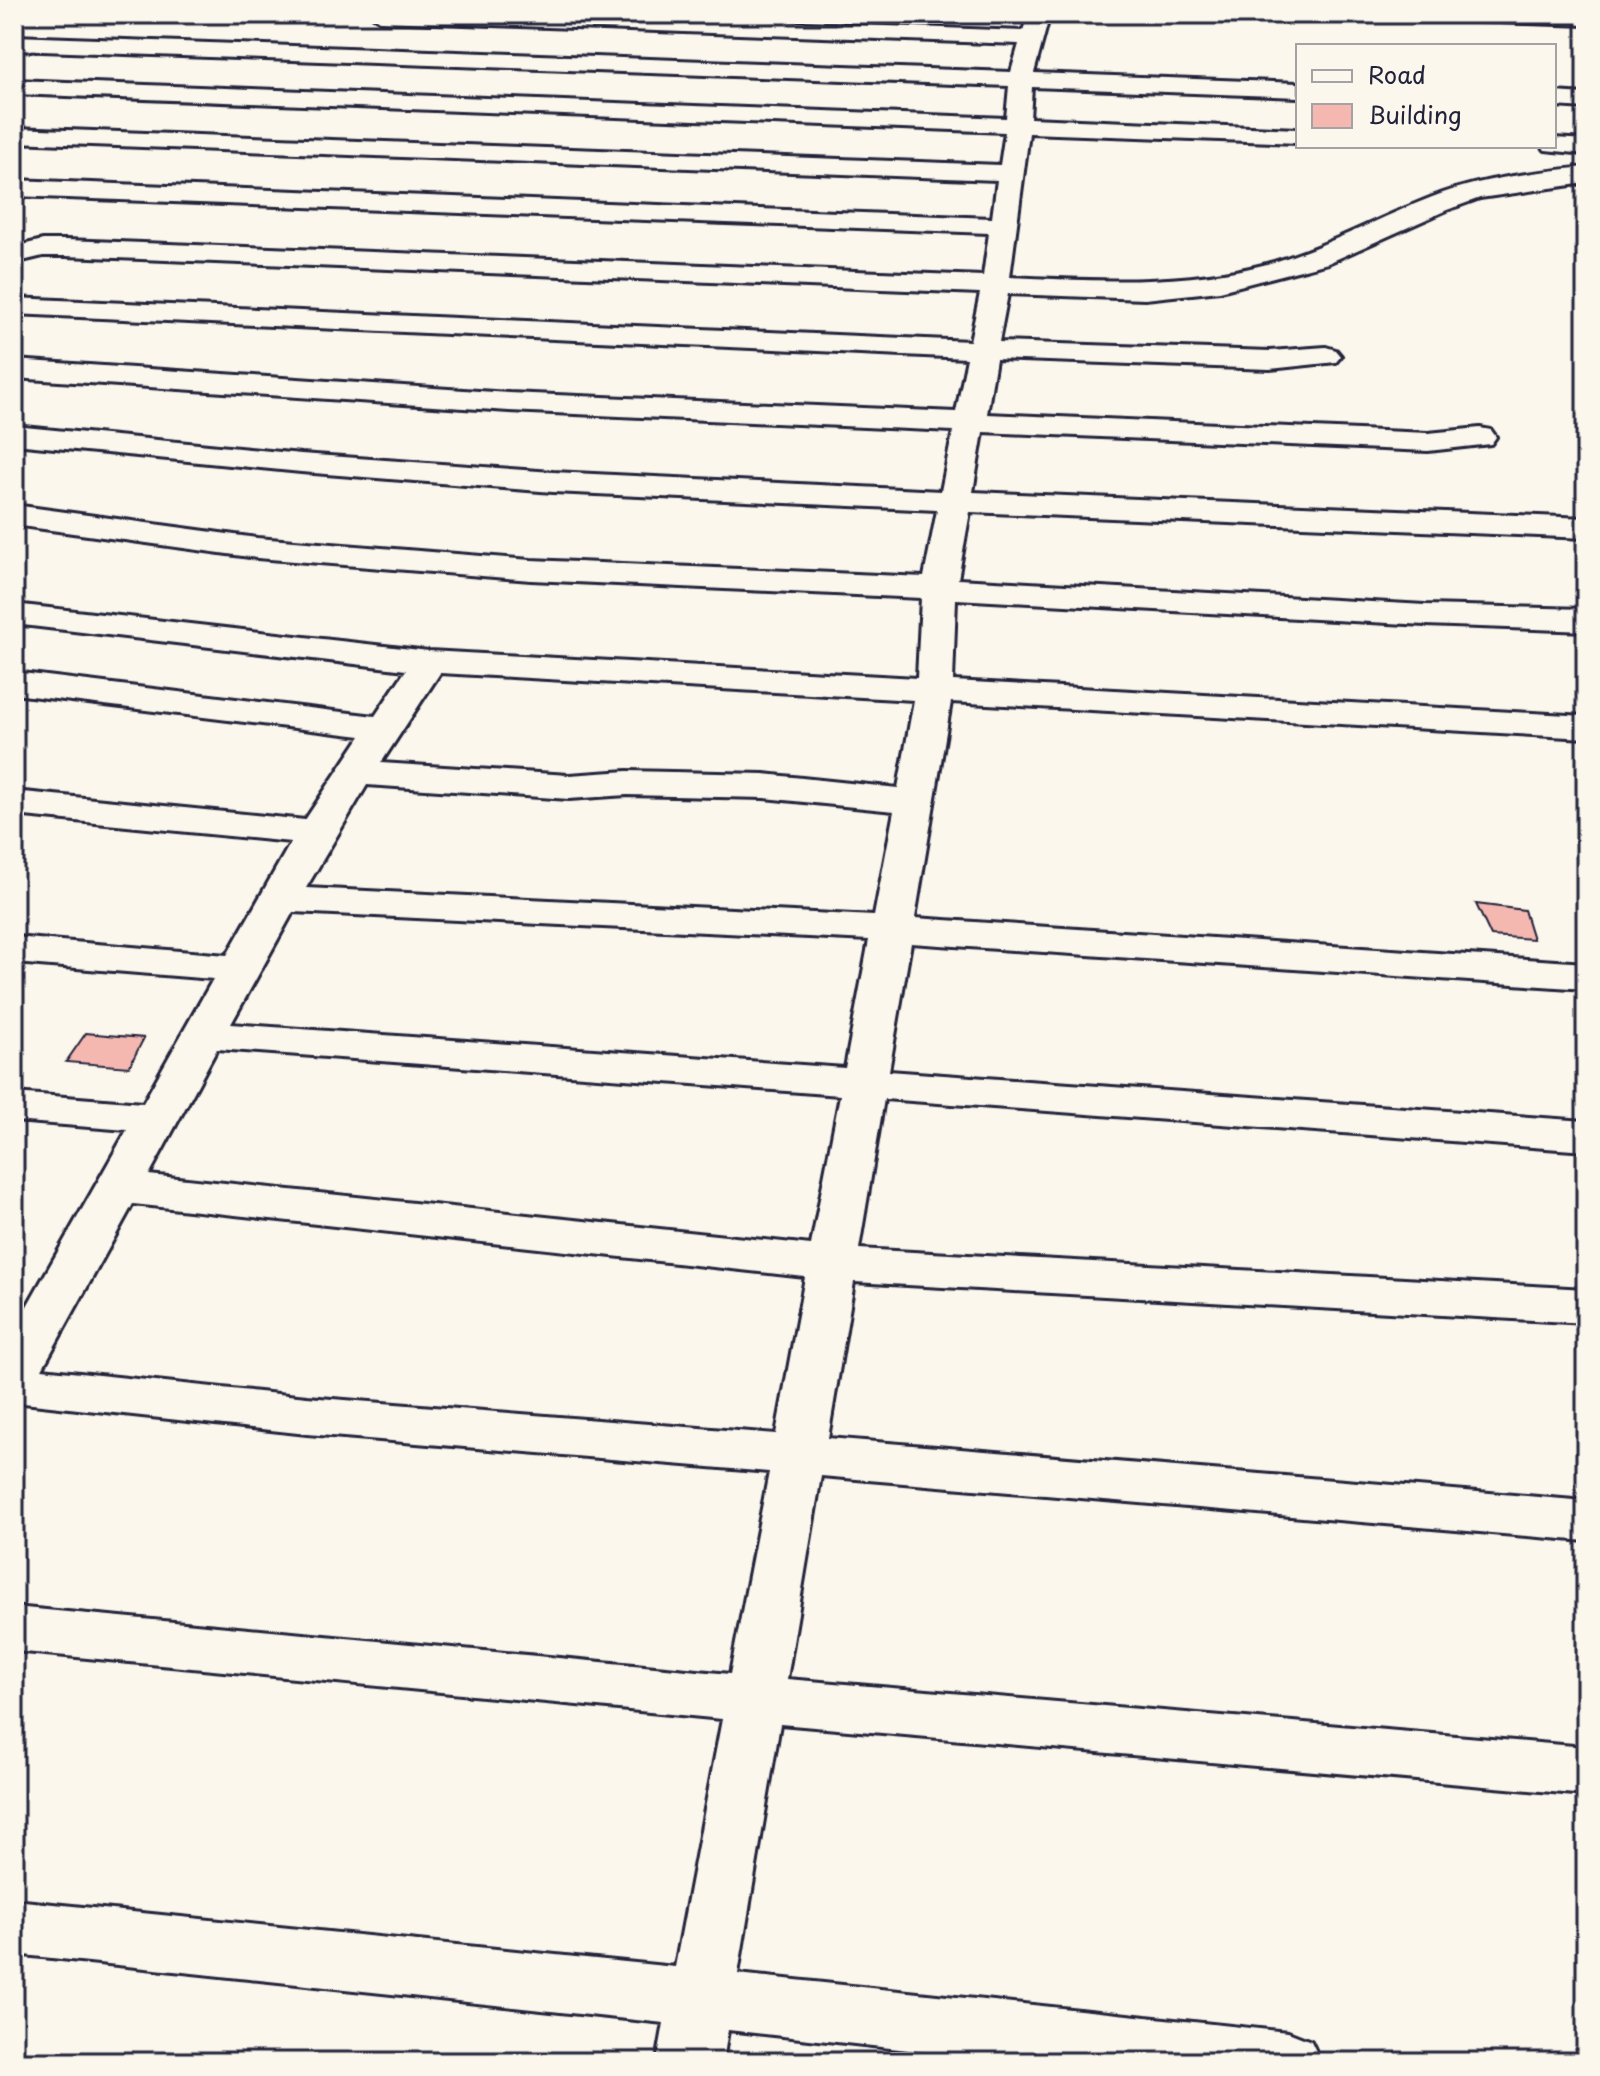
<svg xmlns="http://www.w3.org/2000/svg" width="1600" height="2076" font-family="'Playpen Sans',sans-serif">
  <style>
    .building { fill: #f4b8b1; stroke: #22223b; stroke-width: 2 }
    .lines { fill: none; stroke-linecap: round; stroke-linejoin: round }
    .minor-casing { stroke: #22223b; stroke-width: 6 }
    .minor { fill: #fbf7ec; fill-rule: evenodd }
  </style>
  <rect width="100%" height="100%" fill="#fbf7ec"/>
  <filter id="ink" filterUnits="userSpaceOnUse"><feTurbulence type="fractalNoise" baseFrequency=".0125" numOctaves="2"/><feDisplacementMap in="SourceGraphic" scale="16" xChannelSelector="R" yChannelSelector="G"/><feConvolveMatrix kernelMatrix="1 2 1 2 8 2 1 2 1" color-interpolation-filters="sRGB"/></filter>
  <g filter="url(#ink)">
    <!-- building -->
    <g class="building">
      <polygon points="1476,904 1524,910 1533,939 1491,936"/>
      <polygon points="86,1033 107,1035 144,1038 129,1067 66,1062"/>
    </g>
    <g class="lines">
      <!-- minor casing -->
      <g class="minor-casing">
        <g id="minor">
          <path d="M369 14H560L1023 31 1028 14H1050L1034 73 1298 83V97L1032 87 1030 118 1298 129V143L1029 133 1010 277C1096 281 1179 286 1263 265 1327 248 1382 215 1443 193 1489 177 1538 172 1586 167V183L1480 198 1447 210 1328 263 1220 291 1145 299 1008 294 999 342 1270 351 1326 347 1336 350 1341 356 1336 362 1270 369 996 359 987 414 1428 433 1480 428 1491 430 1496 437 1491 444 1428 451 983 432 973 492 1586 518V538L970 512 958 579 1425 605 1586 609V631L1425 625 956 599 953 681 1586 716V738L951 702 915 918 1586 963V989L911 943 889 1071 1586 1121V1151L884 1099 859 1249 1586 1289V1323L854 1282 828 1438 1586 1501V1541L821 1476 787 1679 1586 1747V1795L780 1724 738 1974 1288 2032 1311 2041 1321 2062H1016L728 2030 723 2062H657L664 2023 14 1954V1900L675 1967 722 1719 14 1651V1607L730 1674 769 1472 307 1434 14 1402V1329L127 1130 14 1121V1093L143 1103 213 979 14 963V937L227 955 291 842 14 815V791L305 820 361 736 14 694V672L375 716 406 670 14 624V604L429 651 917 678 921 598 531 580 257 558 14 525V505L257 538 531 560 924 577 937 510 553 492 301 472 14 444V426L301 454 553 472 941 491 953 431 509 411 14 378V360L509 393 956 412 967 358 14 314V298L970 341 980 293 66 256H43L14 263V247L43 240H66L983 276 989 233 14 196V180L992 218 997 180 14 142V128L1000 165 1005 132 14 94V80L1006 118 1009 86 14 50V36L1011 72 1019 44 380 21ZM440 673 914 700 898 788 764 774 627 771 569 775 381 763ZM367 785 569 799 627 795 764 798 894 811 874 916 306 888ZM293 912 869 940 845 1068 231 1024ZM217 1049 840 1095 811 1245 149 1175ZM133 1204 805 1277 776 1434 307 1397 42 1369Z"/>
          <polygon points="1460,14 1586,14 1586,25 1471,21"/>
          <polygon points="1554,92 1586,94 1586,108 1554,106"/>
          <polygon points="1554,138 1586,140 1586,154 1545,150 1542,146 1554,146"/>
        </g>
      </g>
      <!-- minor -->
      <use href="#minor" class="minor"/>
    </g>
  </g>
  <!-- margin -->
  <rect width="1600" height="2076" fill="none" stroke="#fbf7ec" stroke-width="48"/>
  <rect x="24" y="24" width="1552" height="2028" fill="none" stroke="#22223b" stroke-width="3" filter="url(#ink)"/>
  <!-- legend -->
  <rect x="1296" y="44" width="260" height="104" fill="#fbf7ec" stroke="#a4a2a5" stroke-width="2"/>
  <rect x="1312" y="70" width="40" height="12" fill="#fbf7ec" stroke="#a4a2a5" stroke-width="2"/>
  <text x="1368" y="84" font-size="24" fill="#22223b">Road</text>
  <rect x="1312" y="104" width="40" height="24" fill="#f4b8b1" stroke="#a4a2a5" stroke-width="2"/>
  <text x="1368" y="124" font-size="24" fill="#22223b">Building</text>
</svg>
